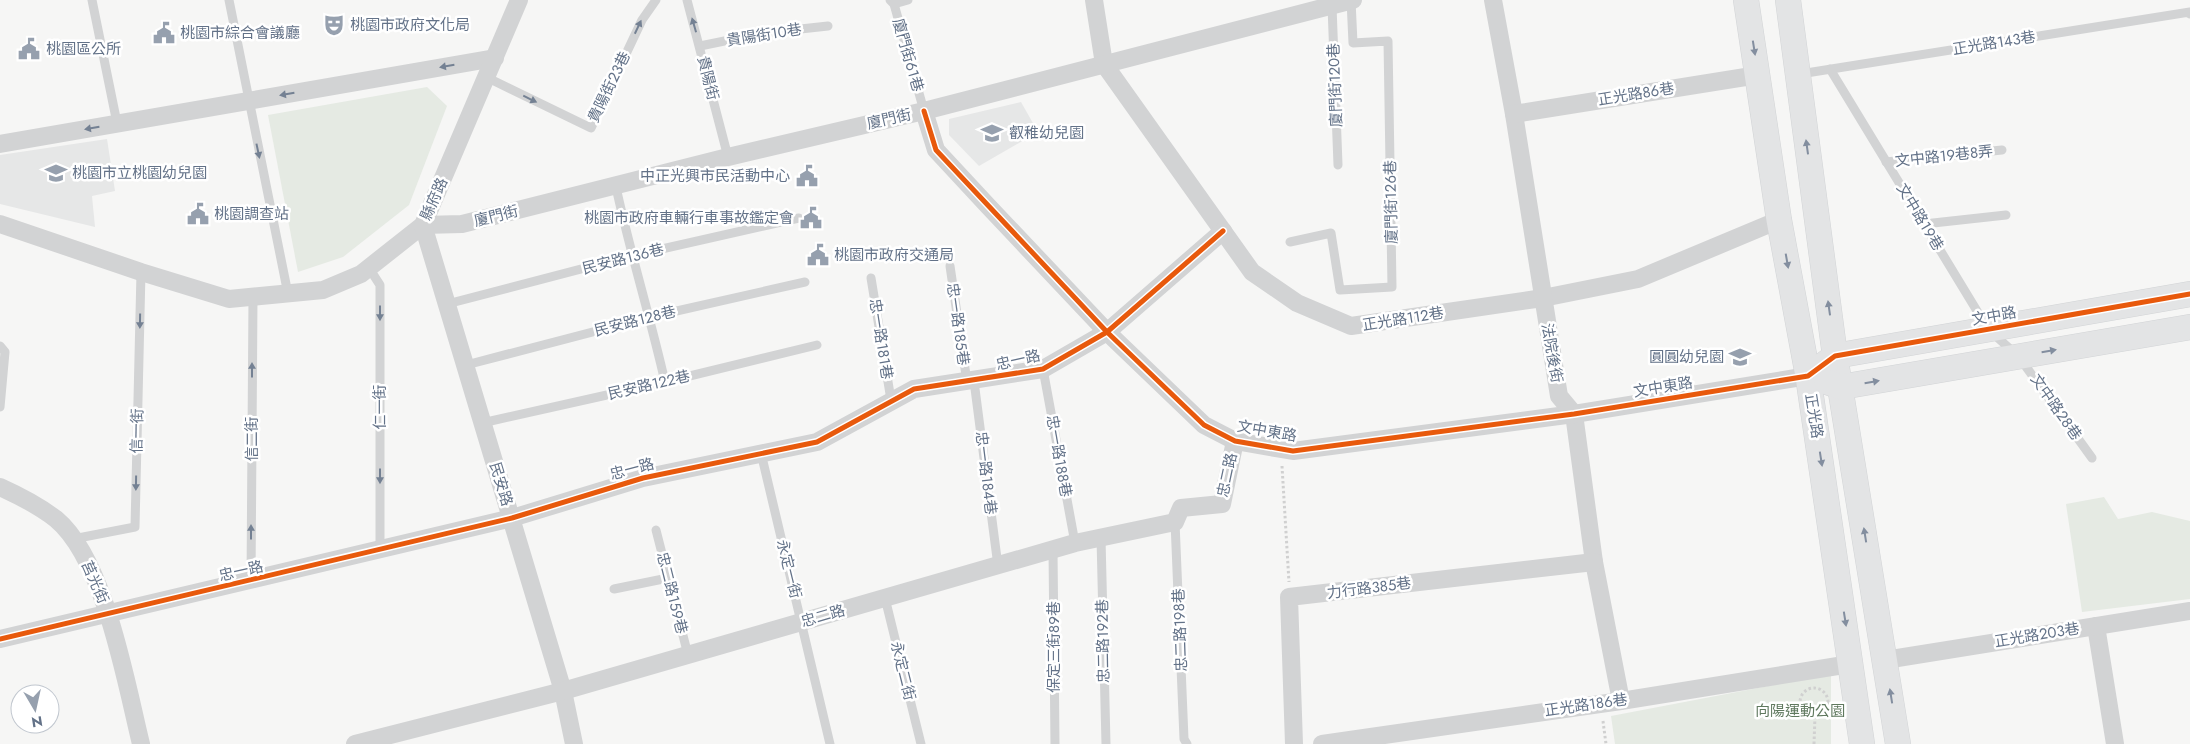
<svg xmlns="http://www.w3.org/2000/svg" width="2190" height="744" font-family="Jost,'Noto Sans TC',sans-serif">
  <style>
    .built { fill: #e6e7e7 }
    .green { fill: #e5eae3 }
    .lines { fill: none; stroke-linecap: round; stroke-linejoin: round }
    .secondary-casing { stroke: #d2d4d6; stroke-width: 26 }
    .path { stroke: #d0d0d0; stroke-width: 3; stroke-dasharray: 2.5 2.5; stroke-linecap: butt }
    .lane { stroke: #d2d3d4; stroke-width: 9 }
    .street { stroke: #d2d3d4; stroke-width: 18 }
    .secondary { stroke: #e3e4e5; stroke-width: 25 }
    .cycleway-casing { stroke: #fff; stroke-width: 8 }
    .cycleway { stroke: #e8590c; stroke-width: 5 }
    .oneway { fill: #748193 }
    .oneway2 { fill: #838e9f }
    .labels { text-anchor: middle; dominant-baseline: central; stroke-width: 5; stroke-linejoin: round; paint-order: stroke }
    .poi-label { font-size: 15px; fill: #637288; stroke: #fff; text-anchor: start }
    .street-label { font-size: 15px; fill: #637288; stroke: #fff }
    .park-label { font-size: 15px; fill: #60795f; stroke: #fff }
  </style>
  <rect width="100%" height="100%" fill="#f6f6f5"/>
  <!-- built -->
  <g class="built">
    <polygon points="1021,102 1038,132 979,166 949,135 949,119"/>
    <polygon points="107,139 115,191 92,196 95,227 0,204 0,155"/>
  </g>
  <!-- green -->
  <g class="green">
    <polygon points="427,87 447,106 409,205 343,257 298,272 268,115"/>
    <polygon points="2104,497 2118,519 2152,512 2190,521 2190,599 2082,612 2066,504"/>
    <polygon points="1831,674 1831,744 1615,744 1611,716"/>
  </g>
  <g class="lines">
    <!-- secondary casing -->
    <g class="secondary-casing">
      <g id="secondary">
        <polyline points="1746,0 1779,220 1808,376 1862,744"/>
        <polyline points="1788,0 1835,356 1898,744"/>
        <polyline points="1822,366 1835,356 2190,294"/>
        <polyline points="1827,382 1841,387 2190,327"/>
      </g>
    </g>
    <!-- path -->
    <g class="path">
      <polyline points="1282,466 1289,582"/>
      <circle cx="1814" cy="702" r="14"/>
      <polyline points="1603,721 1606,744"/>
      <polyline points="1814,744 1815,716"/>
    </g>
    <!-- lane -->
    <g class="lane">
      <polyline points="92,0 117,123"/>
      <polyline points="229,0 288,294"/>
      <polyline points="687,0 728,157"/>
      <polyline points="890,0 894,4 924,111"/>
      <polyline points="894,4 908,0"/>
      <polyline points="1332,6 1338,165"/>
      <polyline points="700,46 764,33 828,26"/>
      <polyline points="1830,69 1988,329 2019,357 2092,458"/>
      <polyline points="1800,74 2190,12 2190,14"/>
      <polyline points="486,77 591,128 642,20 656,0"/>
      <polyline points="1886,162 2002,150"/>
      <path d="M616 187C630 252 650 316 665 382"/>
      <polyline points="1924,224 2006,215"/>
      <polyline points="1290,242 1331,233 1340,290 1392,287 1388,41 1353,43 1351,0"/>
      <polyline points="950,266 967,382"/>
      <polyline points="369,268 380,285 380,550"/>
      <polyline points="871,278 891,400"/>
      <polyline points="447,304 631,256 799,218"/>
      <polyline points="0,346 5,352 0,407"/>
      <polyline points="466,365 650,317 805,282"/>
      <polyline points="1043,369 1075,543"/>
      <polyline points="974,381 998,566"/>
      <polyline points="482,423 665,382 817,345"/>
      <polyline points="761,453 830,744"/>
      <polyline points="1175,522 1184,739 1187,744"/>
      <polyline points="656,530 688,655"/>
      <polyline points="1101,538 1106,744"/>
      <polyline points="73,539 135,527 141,272"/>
      <polyline points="1053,550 1055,744"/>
      <polyline points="251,581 253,297"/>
      <polyline points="614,589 668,578"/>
      <polyline points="885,598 921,744"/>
    </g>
    <!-- street -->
    <g class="street">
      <polyline points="1094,0 1104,64 1252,272 1297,303 1351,326 1543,298 1638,279 1779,220"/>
      <polyline points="1493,0 1514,114 1559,396 1574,414 1594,562 1621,701"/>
      <polyline points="924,111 936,150 988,206 1107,332 1204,425 1235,441 1293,451 1574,414 1808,376"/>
      <polyline points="1514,114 1758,75"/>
      <polyline points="0,144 495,58"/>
      <polyline points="0,224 141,272 229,299 323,290 361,274 423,225 519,0"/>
      <polyline points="423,225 462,224 728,157 924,111 1353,0"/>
      <polyline points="423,225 563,691 574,744"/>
      <path d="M0 487C20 496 39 506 56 519 105 560 126 683 141 744"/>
      <polyline points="2096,626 2115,744"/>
      <polyline points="0,639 512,518 643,478 817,442 914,389 1043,369 1107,332 1223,231"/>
      <polyline points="1885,660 2190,611"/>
      <polyline points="355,744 563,691 1075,543 1175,522 1181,508 1222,504 1235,441"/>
      <polyline points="1294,744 1289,597 1594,562"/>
      <polyline points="1322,744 1621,701 1850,664"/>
    </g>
    <!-- secondary -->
    <use href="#secondary" class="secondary"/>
    <!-- cycleway casing -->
    <g class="cycleway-casing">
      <g id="cycleway">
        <polyline points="924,111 936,150 1107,332 1204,425 1235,441 1293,451 1574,414 1808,376 1835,356 2190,294"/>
        <polyline points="0,639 512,518 643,478 817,442 914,389 1043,369 1107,332 1223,231"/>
      </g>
    </g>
    <!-- cycleway -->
    <use href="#cycleway" class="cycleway"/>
  </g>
  <!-- one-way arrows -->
  <defs><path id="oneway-solid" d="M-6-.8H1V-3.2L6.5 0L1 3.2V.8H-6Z" transform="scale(1.25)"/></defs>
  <g class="oneway">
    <use href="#oneway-solid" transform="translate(694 25) rotate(-106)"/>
    <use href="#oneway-solid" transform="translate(638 27) rotate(-65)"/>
    <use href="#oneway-solid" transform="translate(447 66) rotate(170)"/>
    <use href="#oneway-solid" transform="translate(287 94) rotate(170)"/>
    <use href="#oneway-solid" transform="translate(530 99) rotate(26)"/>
    <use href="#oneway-solid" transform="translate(92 128) rotate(170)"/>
    <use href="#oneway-solid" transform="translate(258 151) rotate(78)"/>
    <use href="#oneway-solid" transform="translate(380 313) rotate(90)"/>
    <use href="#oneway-solid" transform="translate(140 321) rotate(91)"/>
    <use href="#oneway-solid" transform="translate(252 370) rotate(-90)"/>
    <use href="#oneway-solid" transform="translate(380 476) rotate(90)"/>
    <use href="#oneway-solid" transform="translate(136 483) rotate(91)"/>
    <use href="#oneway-solid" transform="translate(251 532) rotate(-90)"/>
  </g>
  <g class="oneway2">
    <use href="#oneway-solid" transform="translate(1754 48) rotate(81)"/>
    <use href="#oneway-solid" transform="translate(1807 147) rotate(-98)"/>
    <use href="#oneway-solid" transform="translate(1787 261) rotate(80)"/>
    <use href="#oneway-solid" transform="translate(1829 308) rotate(-98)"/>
    <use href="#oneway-solid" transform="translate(2049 351) rotate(-10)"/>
    <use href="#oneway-solid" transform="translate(1872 382) rotate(-10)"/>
    <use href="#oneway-solid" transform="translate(1821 459) rotate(81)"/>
    <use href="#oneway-solid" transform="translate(1865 535) rotate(-99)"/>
    <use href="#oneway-solid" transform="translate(1845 619) rotate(81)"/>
    <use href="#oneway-solid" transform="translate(1891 696) rotate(-99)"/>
  </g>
  <!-- icons -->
  <defs>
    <g id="theatre-bare" transform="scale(1.725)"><path d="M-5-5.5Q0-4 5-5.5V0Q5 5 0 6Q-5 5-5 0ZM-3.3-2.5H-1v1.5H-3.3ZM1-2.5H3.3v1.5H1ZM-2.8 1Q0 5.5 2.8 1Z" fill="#96a0ae" stroke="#fff" stroke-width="2.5" paint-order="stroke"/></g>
    <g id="civic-bare" transform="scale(1.725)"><path d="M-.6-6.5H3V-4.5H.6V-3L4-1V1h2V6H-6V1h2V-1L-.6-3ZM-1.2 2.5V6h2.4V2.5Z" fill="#96a0ae" stroke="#fff" stroke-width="2.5" paint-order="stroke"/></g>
    <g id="school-bare" transform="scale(1.725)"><path d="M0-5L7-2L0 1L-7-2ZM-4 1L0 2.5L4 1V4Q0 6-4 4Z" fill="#96a0ae" stroke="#fff" stroke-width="2.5" paint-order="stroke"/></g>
  </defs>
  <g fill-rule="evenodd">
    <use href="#theatre-bare" x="334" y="25"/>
    <use href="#civic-bare" x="164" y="33"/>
    <use href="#civic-bare" x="29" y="49"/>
    <use href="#school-bare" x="992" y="133"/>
    <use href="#school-bare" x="56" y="173"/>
    <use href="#civic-bare" x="807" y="176"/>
    <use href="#civic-bare" x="198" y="214"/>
    <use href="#civic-bare" x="811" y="218"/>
    <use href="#civic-bare" x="818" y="255"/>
    <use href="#school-bare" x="1740" y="357"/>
  </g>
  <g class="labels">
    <!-- poi labels -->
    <g class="poi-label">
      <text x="350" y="25">桃園市政府文化局</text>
      <text x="180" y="33">桃園市綜合會議廳</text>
      <text x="46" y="49">桃園區公所</text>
      <text x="1009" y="133">叡稚幼兒園</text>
      <text x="72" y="173">桃園市立桃園幼兒園</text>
      <text x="790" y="176" text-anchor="end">中正光興市民活動中心</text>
      <text x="214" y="214">桃園調查站</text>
      <text x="794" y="218" text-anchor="end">桃園市政府車輛行車事故鑑定會</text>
      <text x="834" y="255">桃園市政府交通局</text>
      <text x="1724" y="357" text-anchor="end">圓圓幼兒園</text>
    </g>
    <!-- street labels -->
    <g class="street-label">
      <text transform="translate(764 35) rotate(-9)">貴陽街10巷</text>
      <text transform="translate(1994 43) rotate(-9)">正光路143巷</text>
      <text transform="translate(908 55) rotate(74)">廈門街61巷</text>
      <text transform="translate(708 78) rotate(76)">貴陽街</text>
      <text transform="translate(1335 85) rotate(-92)">廈門街120巷</text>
      <text transform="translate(609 87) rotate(-64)">貴陽街23巷</text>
      <text transform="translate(1636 94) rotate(-9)">正光路86巷</text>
      <text transform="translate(889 119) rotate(-13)">廈門街</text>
      <text transform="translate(1944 156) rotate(-6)">文中路19巷8弄</text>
      <text transform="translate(434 199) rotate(-66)">縣府路</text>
      <text transform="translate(1391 202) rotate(-91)">廈門街126巷</text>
      <text transform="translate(496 216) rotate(-14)">廈門街</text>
      <text transform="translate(1920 217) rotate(59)">文中路19巷</text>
      <text transform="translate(623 259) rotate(-14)">民安路136巷</text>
      <text transform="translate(1994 316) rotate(-10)">文中路</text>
      <text transform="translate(1403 319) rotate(-9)">正光路112巷</text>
      <text transform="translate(635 321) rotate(-14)">民安路128巷</text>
      <text transform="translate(958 324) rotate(82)">忠一路185巷</text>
      <text transform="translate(881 339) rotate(81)">忠一路181巷</text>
      <text transform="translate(1552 353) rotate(80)">法院後街</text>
      <text transform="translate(1018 360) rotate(-13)">忠一路</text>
      <text transform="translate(649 385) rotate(-13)">民安路122巷</text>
      <text transform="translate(1663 387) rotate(-9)">文中東路</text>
      <text transform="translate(380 407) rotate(-90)">仁一街</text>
      <text transform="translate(2056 407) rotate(55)">文中路28巷</text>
      <text transform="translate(1814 416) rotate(81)">正光路</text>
      <text transform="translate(137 431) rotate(-89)">信一街</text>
      <text transform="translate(1267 431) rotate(10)">文中東路</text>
      <text transform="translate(252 439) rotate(-90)">信二街</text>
      <text transform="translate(1059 456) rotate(80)">忠一路188巷</text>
      <text transform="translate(632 469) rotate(-15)">忠一路</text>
      <text transform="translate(986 473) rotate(83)">忠一路184巷</text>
      <text transform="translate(1227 475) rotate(-78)">忠二路</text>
      <text transform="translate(501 484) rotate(73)">民安路</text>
      <text transform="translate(789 569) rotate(76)">永定一街</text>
      <text transform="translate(241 571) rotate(-13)">忠一路</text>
      <text transform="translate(95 582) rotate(66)">莒光街</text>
      <text transform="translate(1369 588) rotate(-7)">力行路385巷</text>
      <text transform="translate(672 593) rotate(76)">忠二路159巷</text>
      <text transform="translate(823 616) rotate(-16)">忠二路</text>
      <text transform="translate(1180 630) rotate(-92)">忠二路198巷</text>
      <text transform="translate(2037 635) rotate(-9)">正光路203巷</text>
      <text transform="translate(1103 641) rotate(-91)">忠二路192巷</text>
      <text transform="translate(1054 647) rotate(-90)">保定三街89巷</text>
      <text transform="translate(903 671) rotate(76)">永定二街</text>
      <text transform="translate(1586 705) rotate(-8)">正光路186巷</text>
    </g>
    <!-- park labels -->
    <g class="park-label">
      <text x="1800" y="711">向陽運動公園</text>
    </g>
  </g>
  <!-- north arrow -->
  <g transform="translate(35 709) rotate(171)"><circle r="24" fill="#ffffff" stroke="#c1c7cf"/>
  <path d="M0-4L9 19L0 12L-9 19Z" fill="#96a0ae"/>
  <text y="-8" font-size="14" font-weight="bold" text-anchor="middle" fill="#637288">N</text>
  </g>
</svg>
